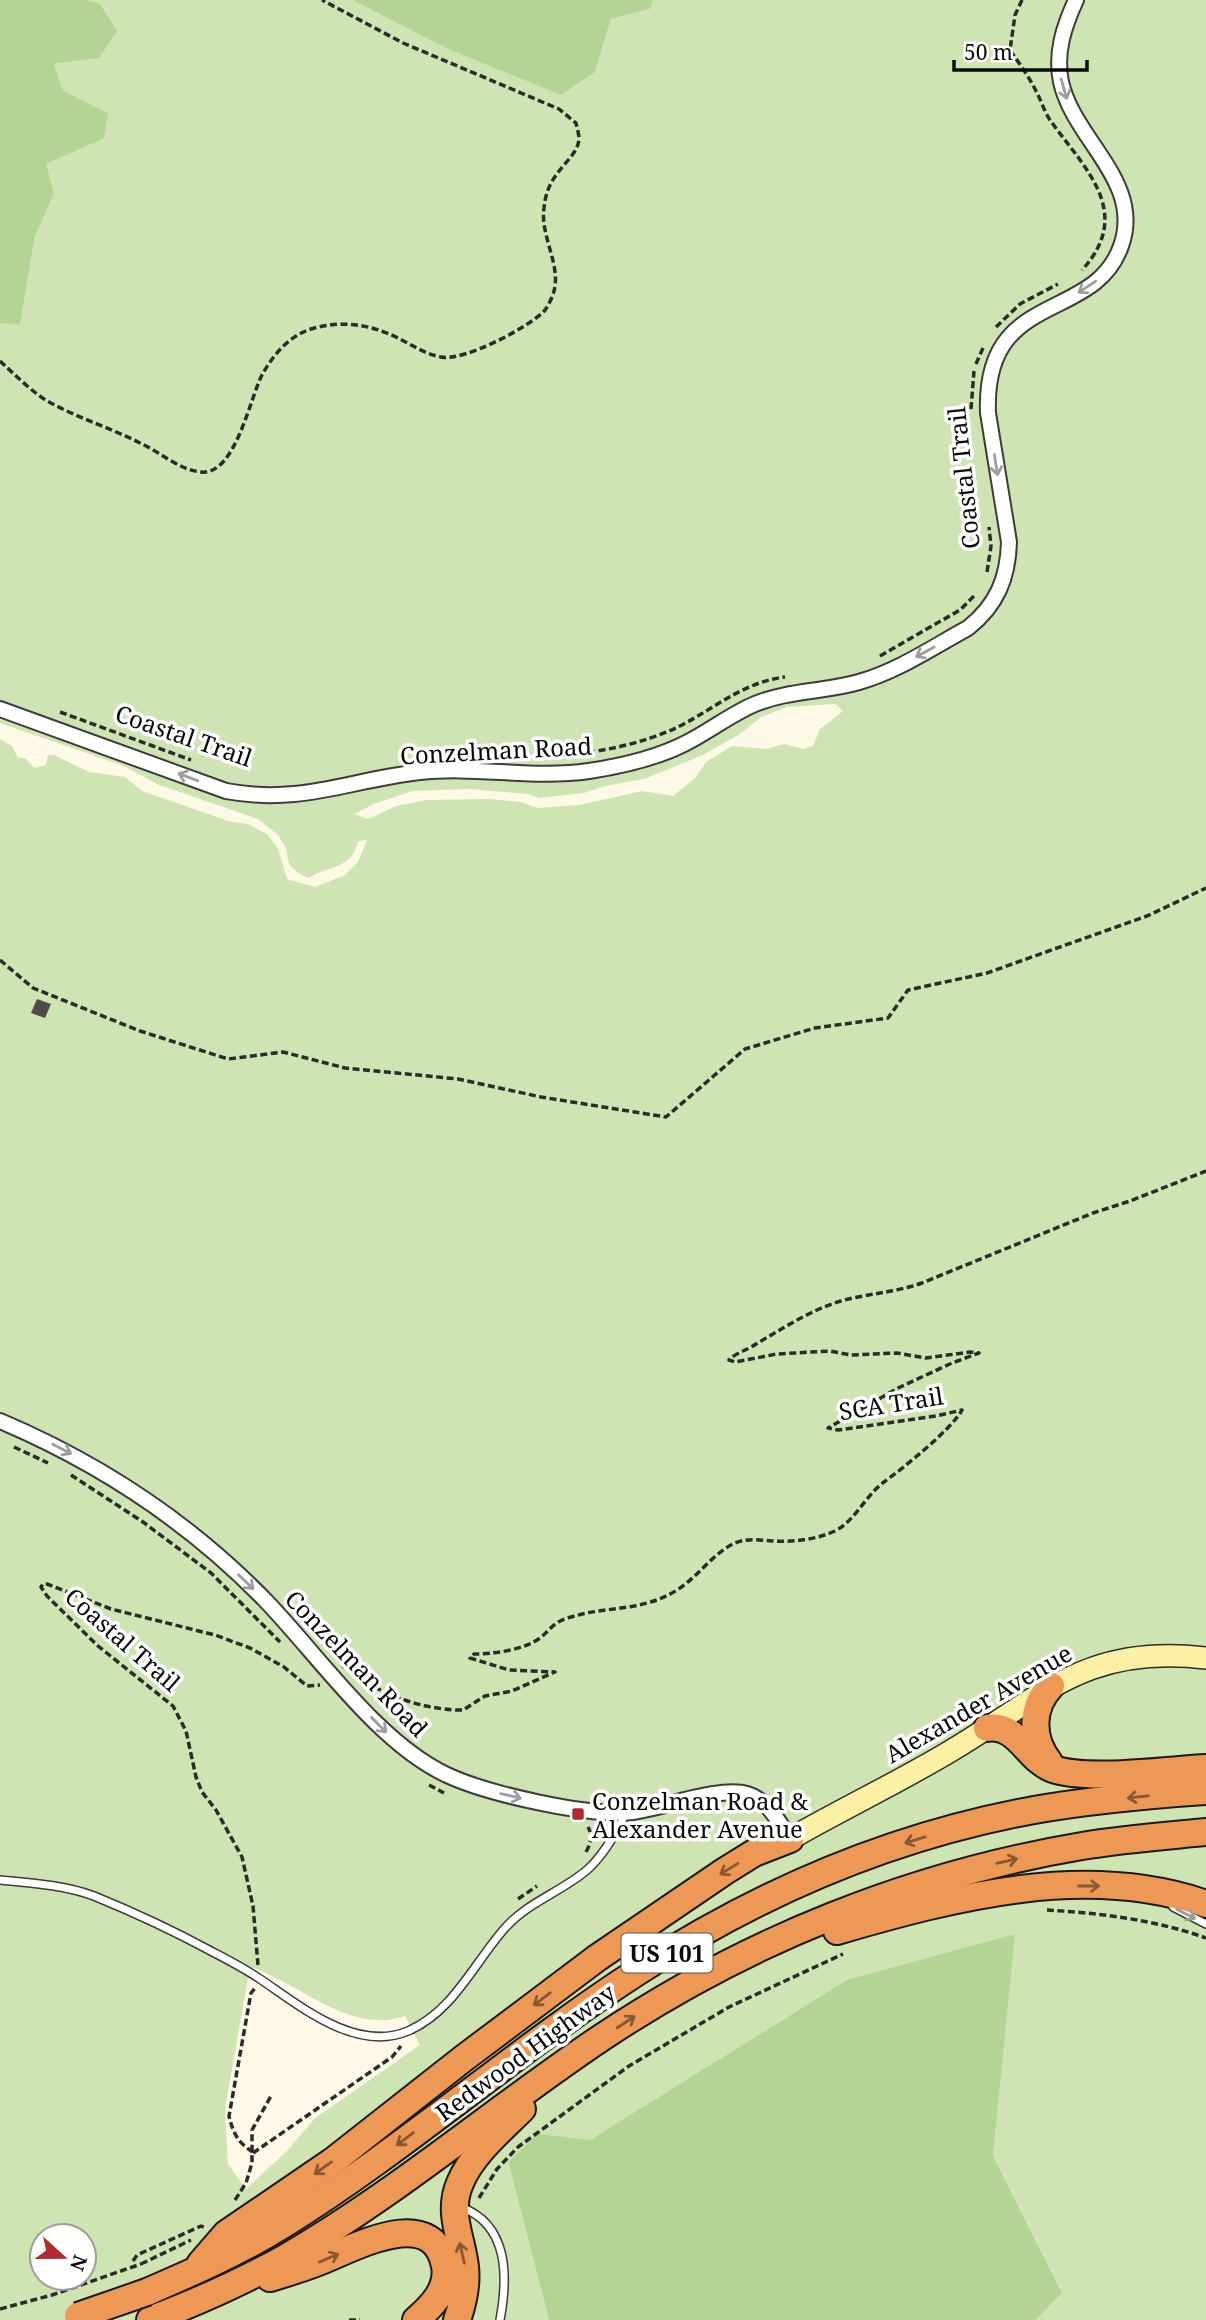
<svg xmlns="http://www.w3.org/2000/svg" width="1206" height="2320" font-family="'Noto Serif',serif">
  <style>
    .green { fill: #cee5b3; fill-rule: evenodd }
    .forest { fill: #b2d594 }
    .building { fill: #514a46 }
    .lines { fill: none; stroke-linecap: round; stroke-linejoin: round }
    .service-casing { stroke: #3c3c3c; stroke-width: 10 }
    .minor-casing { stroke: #3c3c3c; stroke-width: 18 }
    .secondary-casing { stroke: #2b2b2b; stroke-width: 24 }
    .motorway-casing { stroke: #1a1a1a; stroke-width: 30 }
    .path { stroke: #2b2b2b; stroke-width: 3.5; stroke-dasharray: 7 3.5; stroke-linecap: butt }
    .service { stroke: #fff; stroke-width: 7 }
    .minor { stroke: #fff; stroke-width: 14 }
    .secondary { stroke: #fbf0a4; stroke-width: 21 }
    .motorway { stroke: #ee9855; stroke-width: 26 }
    .motorway-bridge-casing { stroke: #1a1a1a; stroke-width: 30; stroke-linecap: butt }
    .path-bridge { stroke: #2b2b2b; stroke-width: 3.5; stroke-dasharray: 7 3.5; stroke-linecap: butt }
    .motorway-bridge { stroke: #ee9855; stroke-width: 26 }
    .oneway { stroke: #9d9d9d }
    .oneway2 { stroke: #875833 }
    .poi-dot { fill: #b22932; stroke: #fff; stroke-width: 2.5 }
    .labels { text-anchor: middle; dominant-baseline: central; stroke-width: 7; stroke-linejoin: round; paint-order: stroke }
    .shield { fill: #fff; stroke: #535353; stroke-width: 2 }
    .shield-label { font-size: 23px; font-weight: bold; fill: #090909 }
    .street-label { font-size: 24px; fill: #090909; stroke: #fff }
    .poi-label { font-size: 24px; fill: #090909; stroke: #fff; text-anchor: start }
  </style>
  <rect width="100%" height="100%" fill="#fef9e7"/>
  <!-- green -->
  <path class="green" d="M88 0H352L446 48 595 72 611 19 650 9 653 0H1206V2320H1036L1062 2293 993 2156 1014 1934 719 2061 590 2140 538 2135 508 2163 549 2320H0V739L12 746 18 758H25L34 768 46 765 48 755H54L89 772 125 777 142 791 228 821 248 824 267 834 278 848 287 879 315 887 345 875 358 862 367 840 358 841C352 870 330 864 309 878L298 873 289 864 286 848 278 835 258 819 159 785 124 766 0 723V323L20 325 35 236 54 194 45 164 107 113 62 91 54 64 99 58 100 4ZM835 704 843 711 820 729 813 746 803 749 785 744 766 749 732 746 706 762 695 778 673 796 642 791 579 805 537 808 521 802 488 799 427 800 396 806 368 819 354 814 374 804 412 791 470 789 528 794 539 798 584 793 605 786 644 779 703 755 740 734 761 717 787 707ZM250 1967C300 1983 349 2035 405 2016L420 2045 315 2118 288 2150 246 2189 228 2164 225 2109ZM42 2236H84V2278H42Z"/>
  <!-- forest -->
  <g class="forest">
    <polygon points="0,0 88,0 100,4 117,31 99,58 54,64 63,91 108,113 104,138 46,164 54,194 35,236 20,325 0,323"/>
    <polygon points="352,0 653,0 650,9 611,19 595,72 561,95 446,48"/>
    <polygon points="1015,1934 993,2156 1062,2293 1036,2320 549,2320 508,2162 538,2134 590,2140 847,1980"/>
  </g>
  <!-- building -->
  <polygon class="building" points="37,999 51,1004 45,1018 31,1013"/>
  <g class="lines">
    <!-- service casing -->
    <g class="service-casing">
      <g id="service">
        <path d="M0 1880C31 1883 64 1885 94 1896 133 1912 172 1930 209 1950 226 1959 244 1968 260 1979 300 2006 356 2053 408 2031 453 2012 474 1963 505 1928 528 1902 561 1892 587 1870 604 1855 616 1833 626 1813"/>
        <polyline points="1173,1907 1206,1924"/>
        <path d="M461 2207C509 2225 508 2277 500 2320"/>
      </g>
    </g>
    <!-- minor casing -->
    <g class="minor-casing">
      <g id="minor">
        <path d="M0 709 226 791C302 805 348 780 420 772 476 766 533 779 589 771 622 766 657 758 686 743 710 731 731 714 755 704 789 690 825 692 859 682 898 671 933 647 968 628 997 605 1008 578 1009 542L988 413C983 288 1094 324 1121 246 1144 182 1074 140 1061 82 1055 53 1064 26 1076 0"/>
        <path d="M0 1421C99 1463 190 1523 265 1600 319 1656 378 1743 447 1775 488 1794 589 1817 633 1812 663 1808 720 1786 747 1794 768 1800 779 1822 790 1839"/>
      </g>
    </g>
    <!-- secondary casing -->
    <g class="secondary-casing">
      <path id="secondary" d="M790 1839C842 1809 897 1783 949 1752 1044 1696 1085 1644 1206 1658"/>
    </g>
    <!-- motorway casing -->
    <g class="motorway-casing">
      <g id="motorway">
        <path d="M987 1728C1018 1723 1027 1760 1053 1769 1088 1781 1167 1770 1206 1768"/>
        <path d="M1049 1762C1031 1739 1030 1708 1051 1686"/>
        <path d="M837 1931C954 1897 1086 1862 1206 1904"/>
        <polyline points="200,2264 226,2234 333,2161 464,2058 597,1958 725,1871 754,1853 790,1839"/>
        <path d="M270 2278C287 2273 304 2268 321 2261 354 2248 433 2203 445 2266 449 2289 432 2306 416 2320"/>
        <path d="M147 2292C193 2272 239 2252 281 2226 405 2149 515 2051 637 1972 757 1894 892 1836 1034 1810 1091 1800 1148 1795 1206 1791"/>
        <path d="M150 2320C197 2302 242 2282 285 2258 396 2194 495 2109 601 2038 746 1941 910 1875 1082 1846 1123 1839 1165 1836 1206 1832"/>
        <path d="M457 2320C463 2303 467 2285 465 2267 462 2238 447 2213 460 2183 472 2154 500 2131 522 2109"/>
      </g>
    </g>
    <!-- path -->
    <g class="path">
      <path d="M1022 0 1015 15 1010 50C1019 63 1029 77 1036 91 1041 100 1044 111 1050 120 1084 168 1135 212 1082 270"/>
      <polyline points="996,327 1020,304 1058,284"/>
      <path d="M0 361C14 374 28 388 44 399 74 417 109 427 140 443 160 452 179 470 201 472 235 476 250 398 262 375 273 355 289 336 311 329 341 320 370 324 398 338 412 345 425 354 441 357 463 362 530 327 545 310 548 306 553 296 554 291 561 264 540 236 544 208 545 196 549 184 557 174 564 163 578 153 579 139 579 134 577 128 576 123L559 109 403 43 322 0"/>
      <polyline points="976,364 983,348"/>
      <polyline points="971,409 974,371"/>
      <polyline points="987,572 991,546 989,527"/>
      <polyline points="880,656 960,610 976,594"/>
      <polyline points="60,712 191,760"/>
      <path d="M557 756C597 753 642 744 678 727 714 709 743 682 785 677"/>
      <polyline points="0,960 33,988 140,1031 228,1059 283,1052 345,1068 458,1079 541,1097 666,1117 745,1049 815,1028 888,1018 908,990 987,973 1147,916 1206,888"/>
      <polyline points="14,1447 48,1463"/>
      <polyline points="71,1475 143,1522 211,1573 280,1642"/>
      <path d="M342 1667 347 1664C356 1669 360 1676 368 1682 389 1699 436 1711 463 1710L485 1696 512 1691 555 1672 509 1670 470 1658 474 1654C493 1654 524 1650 540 1638 549 1631 553 1623 565 1619 604 1605 641 1613 677 1590 698 1577 713 1553 735 1543 747 1538 760 1540 772 1541 793 1542 815 1540 835 1531 856 1520 865 1496 884 1482 902 1469 952 1429 962 1410L936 1416 838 1430 828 1428 898 1388 952 1363 979 1353 970 1352 926 1358 897 1353 851 1355 830 1351 777 1354 735 1362 729 1360C735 1353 748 1350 756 1344 787 1326 818 1305 853 1298 877 1293 899 1291 922 1283L1093 1213 1130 1201 1206 1171"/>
      <polyline points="429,1785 444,1793"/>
      <path d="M586 1852C591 1843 593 1836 588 1827"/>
      <polyline points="518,1899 537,1886"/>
      <path d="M1047 1910C1100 1913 1156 1920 1206 1938"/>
      <polyline points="258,1965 253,1906 242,1857 216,1810 202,1792 196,1777 186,1731 173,1706 98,1646 47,1596 41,1587 43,1584 47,1584 111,1609 215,1635 250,1648 284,1667 307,1686 320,1685"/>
      <path d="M253 2152C238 2143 233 2133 229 2116L251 1993 256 1987"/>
      <polyline points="253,2153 392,2057 401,2046"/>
      <polyline points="479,2198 497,2169 518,2147 629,2066 729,2007 843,1954"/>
      <polyline points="235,2200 246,2183 252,2163 252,2130 271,2096"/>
      <polyline points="133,2261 137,2255 201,2226 206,2228"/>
      <polyline points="141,2264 191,2240"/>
      <polyline points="349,2320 360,2320"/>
    </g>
    <!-- service -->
    <use href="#service" class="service"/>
    <!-- minor -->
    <use href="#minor" class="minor"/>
    <!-- secondary -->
    <use href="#secondary" class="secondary"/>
    <!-- motorway -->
    <use href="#motorway" class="motorway"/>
    <!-- motorway-bridge casing -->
    <g class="motorway-bridge-casing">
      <polyline id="motorway-bridge" points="78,2316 147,2292"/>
    </g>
    <!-- path-bridge -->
    <polyline class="path-bridge" points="0,2309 52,2295 141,2264"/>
    <!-- motorway-bridge -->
    <use href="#motorway-bridge" class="motorway-bridge"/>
  </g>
  <!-- one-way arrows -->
  <defs><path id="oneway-shaft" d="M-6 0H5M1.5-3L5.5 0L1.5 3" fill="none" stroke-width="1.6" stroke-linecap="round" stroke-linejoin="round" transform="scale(1.75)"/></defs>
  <g class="oneway">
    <use href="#oneway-shaft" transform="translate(1064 89) rotate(74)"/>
    <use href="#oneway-shaft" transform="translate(1087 287) rotate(146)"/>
    <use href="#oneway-shaft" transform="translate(996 465) rotate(81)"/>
    <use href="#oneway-shaft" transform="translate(925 652) rotate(151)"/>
    <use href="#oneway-shaft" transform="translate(188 777) rotate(-159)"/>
    <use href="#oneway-shaft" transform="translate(62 1449) rotate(27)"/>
    <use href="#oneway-shaft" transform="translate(246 1582) rotate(44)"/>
    <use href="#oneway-shaft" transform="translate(379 1725) rotate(45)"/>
    <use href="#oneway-shaft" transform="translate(511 1796) rotate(13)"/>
    <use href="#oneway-shaft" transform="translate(1186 1914) rotate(27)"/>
  </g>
  <g class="oneway2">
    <use href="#oneway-shaft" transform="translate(1138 1797) rotate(174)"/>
    <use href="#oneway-shaft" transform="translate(915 1840) rotate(163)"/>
    <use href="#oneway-shaft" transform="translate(1007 1861) rotate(-13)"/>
    <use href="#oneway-shaft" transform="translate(729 1869) rotate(148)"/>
    <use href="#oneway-shaft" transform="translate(1089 1886)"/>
    <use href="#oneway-shaft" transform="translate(542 1999) rotate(143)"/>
    <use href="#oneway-shaft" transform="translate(626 2022) rotate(-33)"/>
    <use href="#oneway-shaft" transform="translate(405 2139) rotate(143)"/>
    <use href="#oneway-shaft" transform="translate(323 2168) rotate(145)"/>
    <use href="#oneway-shaft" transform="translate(462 2253) rotate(-103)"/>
    <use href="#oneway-shaft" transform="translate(329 2258) rotate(-23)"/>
  </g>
  <!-- markers -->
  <rect class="poi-dot" x="571" y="1807" width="14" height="14" rx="3.5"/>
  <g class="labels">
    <!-- shield labels -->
    <rect class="shield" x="621.5" y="1933.5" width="91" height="39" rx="5"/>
    <g class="shield-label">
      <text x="667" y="1953">US 101</text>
    </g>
    <!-- street labels -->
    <g class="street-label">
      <text transform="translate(963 478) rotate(-96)">Coastal Trail</text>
      <text transform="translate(184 735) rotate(19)">Coastal Trail</text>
      <text transform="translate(496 750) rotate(-3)">Conzelman Road</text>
      <text transform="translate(891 1403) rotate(-9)">SCA Trail</text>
      <text transform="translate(123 1639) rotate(41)">Coastal Trail</text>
      <text transform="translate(357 1663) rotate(46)">Conzelman Road</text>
      <text transform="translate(978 1703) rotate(-30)">Alexander Avenue</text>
      <text transform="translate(525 2052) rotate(-36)">Redwood Highway</text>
    </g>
    <!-- poi labels -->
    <g class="poi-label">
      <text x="592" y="1800">Conzelman Road &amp;<tspan x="592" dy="28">Alexander Avenue</tspan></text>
    </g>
  </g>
  <!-- north arrow -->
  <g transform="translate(63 2257) rotate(111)"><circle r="33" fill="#ffffff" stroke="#9d9d9d" stroke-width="2"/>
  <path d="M0-5L12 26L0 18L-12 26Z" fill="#b22932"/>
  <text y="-10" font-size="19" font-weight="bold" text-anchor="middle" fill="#090909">N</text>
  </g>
  <!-- scale -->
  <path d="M954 60v10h133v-10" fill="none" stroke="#090909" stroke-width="3.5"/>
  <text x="964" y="60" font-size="21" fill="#090909" stroke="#ffffff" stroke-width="5" paint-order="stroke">50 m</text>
</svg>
